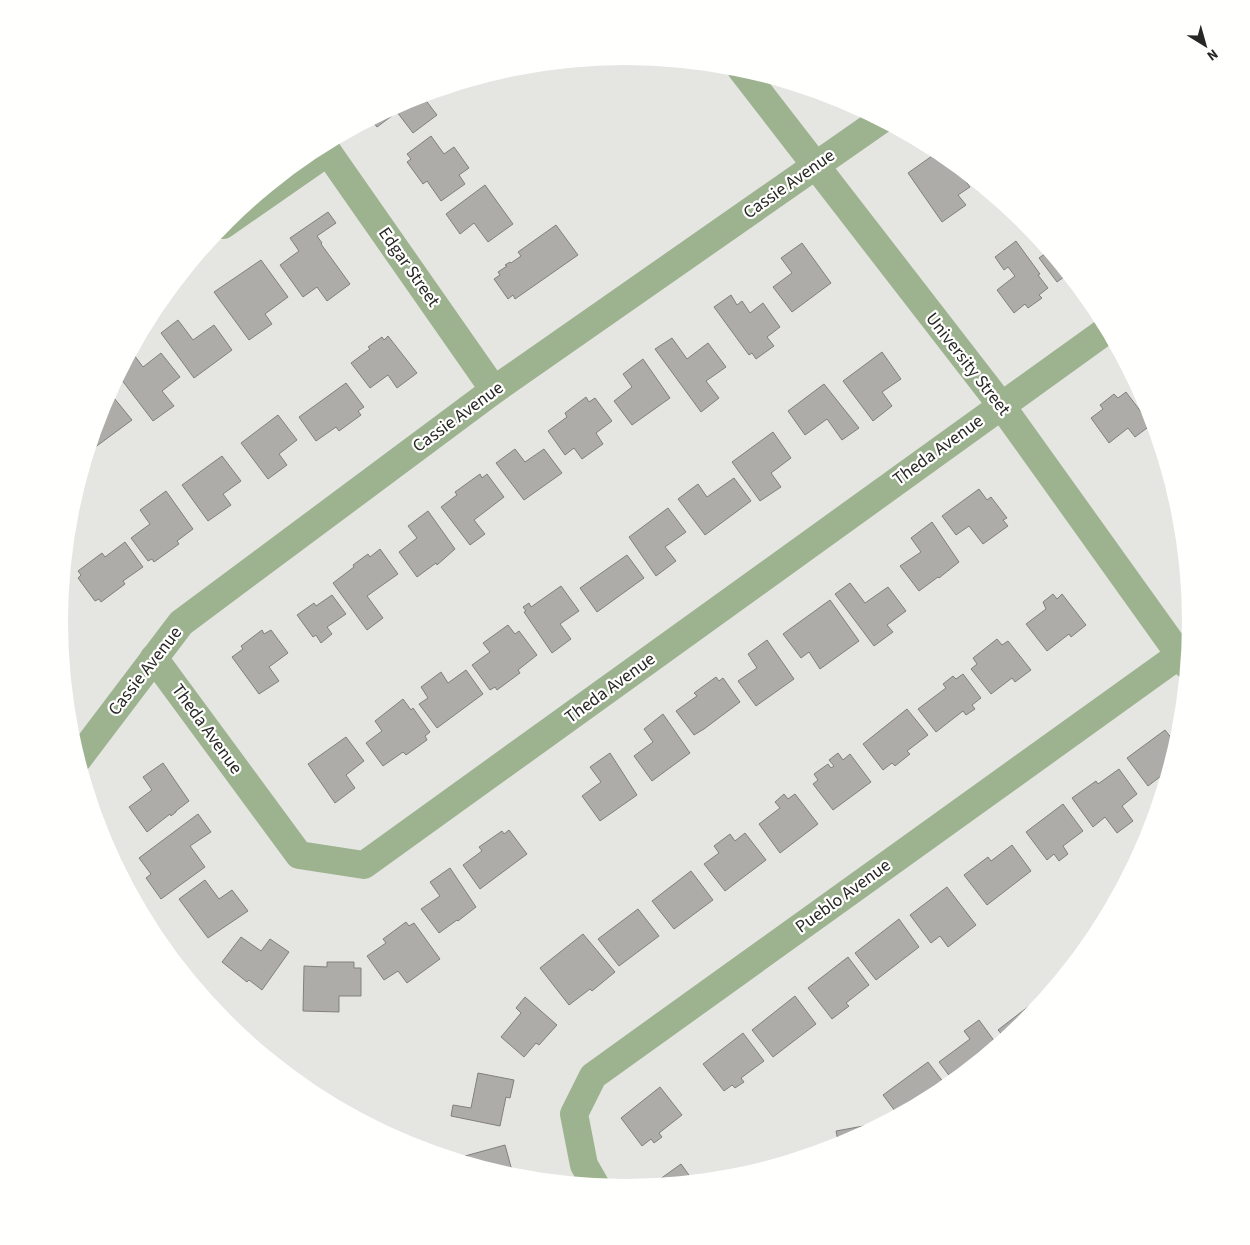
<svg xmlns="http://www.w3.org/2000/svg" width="1250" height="1245" font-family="'Source Sans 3',sans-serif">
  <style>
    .building { fill: #aeaca9; stroke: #81807c }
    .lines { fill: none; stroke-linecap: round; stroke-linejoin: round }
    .street { stroke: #9db390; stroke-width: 28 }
    .labels { text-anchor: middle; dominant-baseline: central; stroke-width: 4.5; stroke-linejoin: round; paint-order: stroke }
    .street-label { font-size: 18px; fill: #272726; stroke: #fffffe }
  </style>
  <rect width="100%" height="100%" fill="#e5e6e2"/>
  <!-- building -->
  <g class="building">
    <polygon points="432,92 424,98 437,115 413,133 397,112 377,127 371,119 409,99"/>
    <polygon points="431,136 444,154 454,147 469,168 459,175 465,184 441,201 427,181 423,184 407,162 411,159 407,154"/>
    <polygon points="939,151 952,162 970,187 958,195 966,205 942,222 908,173"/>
    <polygon points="485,185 513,224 488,242 474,223 460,234 446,214"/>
    <polygon points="328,212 336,223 317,236 322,243 321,244 350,284 327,301 317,287 303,297 280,265 299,251 290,238"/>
    <polygon points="556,225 578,255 515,299 513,295 508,299 494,279 500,275 498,272 507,266 505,265 510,262 511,263 521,256 518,252"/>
    <polygon points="1016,241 1040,274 1038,275 1048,288 1039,295 1042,298 1028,308 1025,304 1014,313 997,290 1015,276 1008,267 1004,270 995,257"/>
    <polygon points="802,243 831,283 792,312 773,287 792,273 781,258"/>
    <polygon points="1049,251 1068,274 1057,282 1039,258"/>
    <polygon points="261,260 288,297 265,314 272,324 249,340 214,292"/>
    <polygon points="731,295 737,305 742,301 750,313 763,303 780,327 767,337 774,346 756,359 752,353 749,355 714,307"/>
    <polygon points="178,320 193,340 214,325 232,350 194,378 161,333"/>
    <polygon points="388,336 417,373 397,388 388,375 370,388 351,363 370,349 368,347 382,337 384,340"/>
    <polygon points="672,338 687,359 708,343 726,367 706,381 719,398 701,412 655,349"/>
    <polygon points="131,351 143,367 161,353 180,377 162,391 174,406 153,421 118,375"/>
    <polygon points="882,352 901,379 882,392 892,406 873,421 843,381"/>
    <polygon points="643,359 670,398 632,425 614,401 632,387 623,374"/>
    <polygon points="346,383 364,407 358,411 361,415 339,431 336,427 316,441 299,417"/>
    <polygon points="824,384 859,428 842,440 827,419 805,435 788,411"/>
    <polygon points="1126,392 1151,425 1135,437 1128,428 1109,443 1091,418 1103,409 1100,405 1114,394 1118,398"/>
    <polygon points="586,397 589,402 595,398 612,421 596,433 603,444 582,459 574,448 565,455 548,431 567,417 565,413"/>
    <polygon points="114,398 132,420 94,448 90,443 101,408"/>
    <polygon points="278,415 297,440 279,454 287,465 268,479 241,443"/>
    <polygon points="773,432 791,458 771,473 781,487 760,501 732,462"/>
    <polygon points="515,449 525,462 544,449 562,473 524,500 496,463"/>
    <polygon points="222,456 241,481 223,494 231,505 208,521 182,485"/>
    <polygon points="480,474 482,478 487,474 504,497 474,520 485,534 470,545 441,507 457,495 455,492"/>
    <polygon points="734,478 751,501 705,535 678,499 698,484 707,497"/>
    <polygon points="979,489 987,500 991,497 1007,518 1003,520 1008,526 983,544 969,526 956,535 942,516"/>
    <polygon points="166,491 193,529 177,541 179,544 154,562 152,559 148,561 131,538 150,524 140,510"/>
    <polygon points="668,508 686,532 665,547 676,561 656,576 629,537"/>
    <polygon points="428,511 455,549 437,565 436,563 417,577 399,552 417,538 408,526"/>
    <polygon points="932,522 959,562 939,578 938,577 919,591 900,566 921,552 911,538"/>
    <polygon points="125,542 143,567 123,581 125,584 101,602 99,599 95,601 78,578 81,575 78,571 102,553 105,557"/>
    <polygon points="380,549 398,574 367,596 383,618 367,630 333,583 354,567 353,565 368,554 370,557"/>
    <polygon points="627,555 644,578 597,612 580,588"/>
    <polygon points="850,583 865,603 888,587 906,611 887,625 893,632 874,646 835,594"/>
    <polygon points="561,586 579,611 560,624 571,639 552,653 524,612 526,611 523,607 529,603 531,607"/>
    <polygon points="1053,594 1057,599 1062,594 1086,625 1071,637 1069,634 1047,651 1026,624 1046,609 1043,602"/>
    <polygon points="332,595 346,614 327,627 332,634 321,643 316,635 313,637 297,615 314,603 316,606"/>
    <polygon points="830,600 859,641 820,669 809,652 801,658 783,634"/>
    <polygon points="508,625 515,634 519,631 537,655 518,670 520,673 497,690 495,687 490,690 472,665 490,652 483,643"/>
    <polygon points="262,630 264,634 271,630 288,653 269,667 279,681 259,694 232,657 243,649 241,646"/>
    <polygon points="997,639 1002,645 1008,641 1031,670 1015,682 1012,678 991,694 971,669 977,664 973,658"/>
    <polygon points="767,640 794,679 756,706 738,681 757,668 748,654"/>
    <polygon points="466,670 483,694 437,728 419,704 428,698 421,687 441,672 448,683"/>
    <polygon points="963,674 981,698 972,705 975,709 966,715 963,711 936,732 918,709 946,688 943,684 953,676 956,679"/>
    <polygon points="716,677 719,681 723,678 740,702 704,729 694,735 676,711 697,696 694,693"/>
    <polygon points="403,699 411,710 413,708 430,732 425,736 427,740 406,755 403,752 383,766 366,743 382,731 375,721"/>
    <polygon points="907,709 928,735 907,751 910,754 895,766 892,763 883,770 863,744"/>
    <polygon points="663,714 690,753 652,781 634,756 653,742 644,729"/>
    <polygon points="1165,730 1177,745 1167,776 1165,773 1148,786 1127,758"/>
    <polygon points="346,737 364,761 346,775 355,788 335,803 308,764"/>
    <polygon points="610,753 637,795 600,821 582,796 601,782 590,767"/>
    <polygon points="838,753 843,760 850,754 871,782 833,810 813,784 818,780 814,774 828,764 831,768 834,766 829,760"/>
    <polygon points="163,763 189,801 176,811 176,812 171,816 170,814 147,832 129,807 152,790 143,777"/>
    <polygon points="1119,769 1137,794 1122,806 1133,821 1117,833 1105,817 1093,827 1072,798 1096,781 1098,784"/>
    <polygon points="784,794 788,799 795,794 818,824 780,853 759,824 780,808 775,802"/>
    <polygon points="1063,804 1083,831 1063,846 1068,854 1059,861 1054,854 1047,860 1026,832"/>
    <polygon points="198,814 211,832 190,846 205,867 161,899 146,878 151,874 139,858"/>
    <polygon points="509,830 527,854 480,889 463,865 482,851 479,847 502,831 504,834"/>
    <polygon points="745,833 766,860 725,891 704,864 719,853 714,846 730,834 735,841"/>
    <polygon points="1012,845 1031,871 987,905 964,875 988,857 991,861"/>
    <polygon points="450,868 476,907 458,921 457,920 439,933 421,909 440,896 430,882"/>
    <polygon points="691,871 713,900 674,929 652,901"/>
    <polygon points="205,880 219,899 232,890 248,911 208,938 179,899"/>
    <polygon points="947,887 976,925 948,947 940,936 931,943 910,915"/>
    <polygon points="638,909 659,936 619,966 598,939"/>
    <polygon points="899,919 919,947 876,980 855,953"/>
    <polygon points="406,922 409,926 414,923 440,959 407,983 398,971 384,980 367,956 386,943 383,939"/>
    <polygon points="583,934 615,972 592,991 590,989 569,1005 540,968"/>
    <polygon points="241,937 261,951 270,939 289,952 262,990 249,980 247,982 222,962"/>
    <polygon points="848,957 869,985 846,1003 849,1006 832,1019 808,988"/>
    <polygon points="327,962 354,962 354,968 361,968 361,996 339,996 339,1012 303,1011 304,966 327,967"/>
    <polygon points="795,996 816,1024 773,1057 752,1030"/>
    <polygon points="1042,996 1045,1000 1025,1023 1006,1039 998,1030"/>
    <polygon points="525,997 557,1025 539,1045 536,1043 524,1057 501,1037 521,1013 516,1008"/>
    <polygon points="979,1020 998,1046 954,1082 939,1062 970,1039 964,1031"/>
    <polygon points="743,1033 764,1061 741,1078 744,1082 735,1088 732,1085 724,1091 703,1064"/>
    <polygon points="928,1062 947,1087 939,1093 898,1115 883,1095"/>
    <polygon points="478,1073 514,1080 510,1098 506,1097 500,1126 451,1116 453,1105 471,1108"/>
    <polygon points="660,1087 682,1115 659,1133 662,1137 654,1143 651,1139 642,1146 621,1118"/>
    <polygon points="869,1125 870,1130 839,1146 836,1131"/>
    <polygon points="505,1145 514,1178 467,1163 465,1156"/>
    <polygon points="681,1164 694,1182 659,1185 656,1182"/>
  </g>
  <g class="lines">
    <!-- street -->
    <g class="street">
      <polyline points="741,69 1001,405 1187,665"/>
      <polyline points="323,145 494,390"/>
      <polyline points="223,225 328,152"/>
      <polyline points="154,658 299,855 364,865 1107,330"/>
      <polyline points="78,759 181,623 494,390 881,120"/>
      <polyline points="596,1186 584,1165 574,1114 593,1076 1189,648"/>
    </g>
  </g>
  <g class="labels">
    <!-- street labels -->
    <g class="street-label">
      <text transform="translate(789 184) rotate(-35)">Cassie Avenue</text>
      <text transform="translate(409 267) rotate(55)">Edgar Street</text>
      <text transform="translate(968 364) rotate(52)">University Street</text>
      <text transform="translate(458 417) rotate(-36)">Cassie Avenue</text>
      <text transform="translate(938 450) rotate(-36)">Theda Avenue</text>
      <text transform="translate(145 671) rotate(-52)">Cassie Avenue</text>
      <text transform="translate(610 688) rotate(-36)">Theda Avenue</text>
      <text transform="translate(207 729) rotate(54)">Theda Avenue</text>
      <text transform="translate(843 896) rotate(-36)">Pueblo Avenue</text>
    </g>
  </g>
  <!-- crop -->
  <path d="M0 0H1250V1245H0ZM68 622a557 557 0 1 1 1114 0a557 557 0 1 1-1114 0Z" fill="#fffffe" fill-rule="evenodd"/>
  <!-- north arrow -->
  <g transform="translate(1205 45) rotate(143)" stroke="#fffffe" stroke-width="4" paint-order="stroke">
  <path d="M0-4L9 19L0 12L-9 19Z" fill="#272726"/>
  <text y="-8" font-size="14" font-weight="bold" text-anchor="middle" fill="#272726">N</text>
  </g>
</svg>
